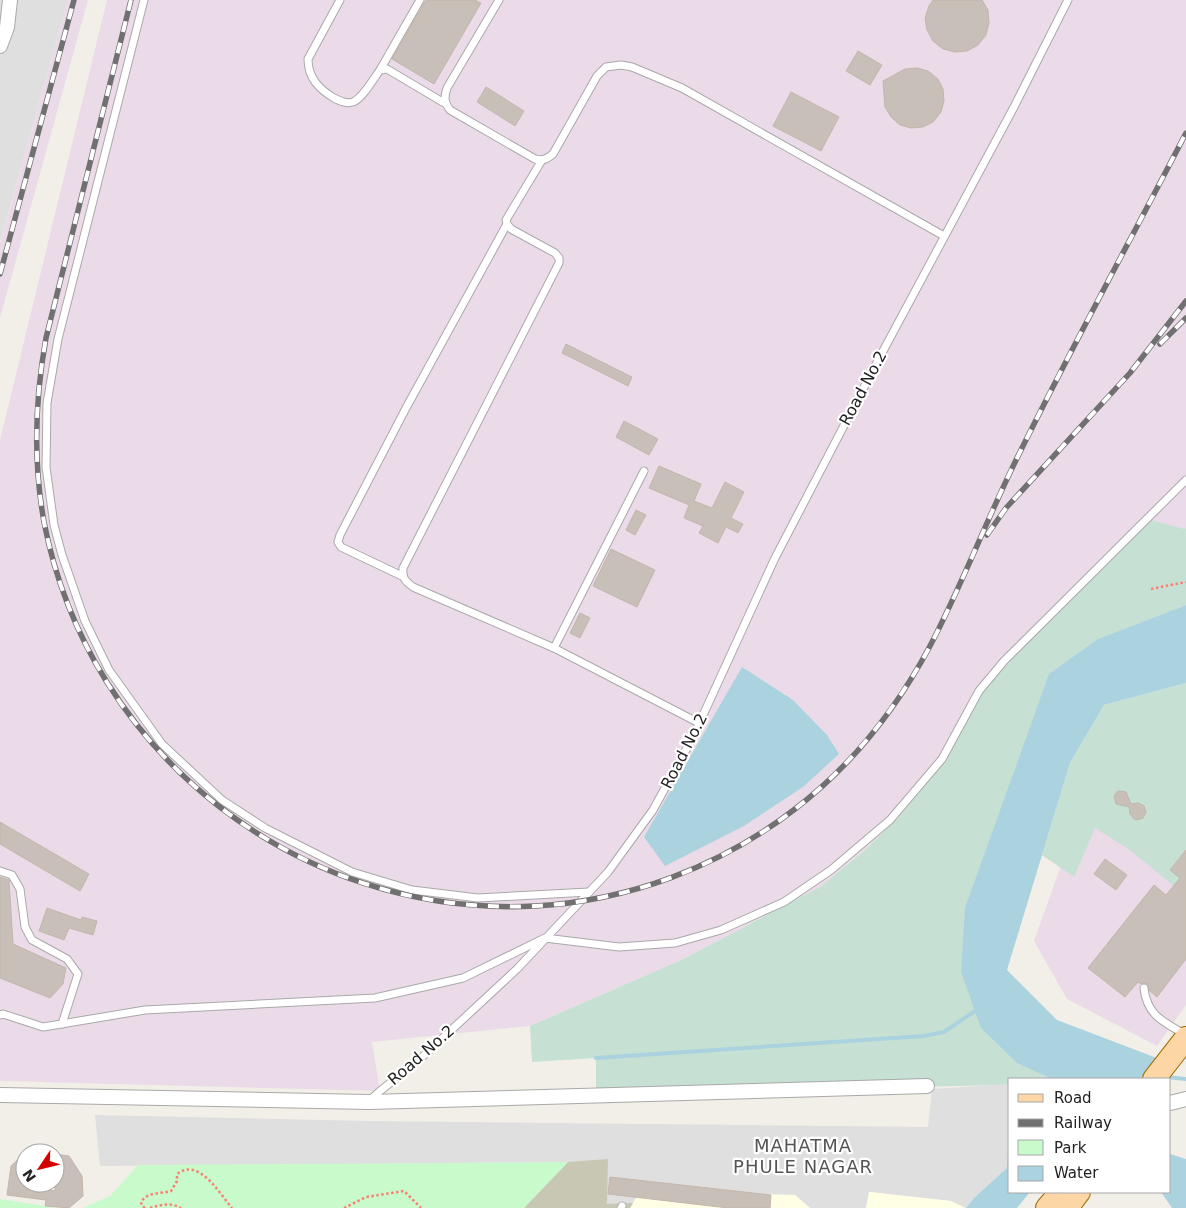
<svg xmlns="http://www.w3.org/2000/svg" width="1186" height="1208" font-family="'DejaVu Sans',sans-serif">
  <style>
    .residential { fill: #e0dfdf }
    .industrial { fill: #ebdbe8 }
    .education { fill: #ffffe5 }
    .construction { fill: #c7c7b4 }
    .wetland { fill: #c6e0d4 }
    .park { fill: #c8facc }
    .water { fill: #aad3df }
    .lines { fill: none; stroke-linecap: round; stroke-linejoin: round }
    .stream { stroke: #aad3df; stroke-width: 4 }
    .building { fill: #c7bfb8; stroke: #c4b6ab }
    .service-casing { stroke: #a9a9a9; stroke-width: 9 }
    .minor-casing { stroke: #a9a9a9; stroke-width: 16 }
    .primary-casing { stroke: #a06b00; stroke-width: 24 }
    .path { stroke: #fa8072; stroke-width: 2.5; stroke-dasharray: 2.5 2.5; stroke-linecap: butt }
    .service { stroke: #fff; stroke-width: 7 }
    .minor { stroke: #fff; stroke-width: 14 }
    .primary { stroke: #fcd6a4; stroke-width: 22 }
    .rail-casing { stroke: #707070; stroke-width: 5.5 }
    .rail { stroke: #fff; stroke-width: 4; stroke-dasharray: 11; stroke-linecap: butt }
    .labels { text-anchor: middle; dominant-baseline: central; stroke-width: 4.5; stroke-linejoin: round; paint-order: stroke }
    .street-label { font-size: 16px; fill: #222; stroke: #fff }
    .neighbourhood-label { font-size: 18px; letter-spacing: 1px; fill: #555; stroke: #fff }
  </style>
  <rect width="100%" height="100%" fill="#f2efe9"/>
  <!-- residential -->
  <g class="residential">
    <polygon points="0,0 68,0 0,242"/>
    <polygon points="1010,1084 1010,1123 1007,1168 974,1198 966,1208 951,1201 870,1192 866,1208 810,1208 795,1195 640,1192 630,1208 524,1208 567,1162 100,1166 95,1115 369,1121 928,1127 932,1089"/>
  </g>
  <!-- industrial -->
  <g class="industrial">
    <polygon points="68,0 88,0 0,318 0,243"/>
    <polygon points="107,0 1186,0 1186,528 987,687 934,775 899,817 864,851 820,887 681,960 530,1026 372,1042 380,1091 0,1081 0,440"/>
    <polygon points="1112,723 1186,737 1186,1005 1157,1046 1067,999 1034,941"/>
  </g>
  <!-- education -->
  <g class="education">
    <polygon points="639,1192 795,1195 810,1208 630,1208"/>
    <polygon points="869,1192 951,1201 965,1208 866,1208"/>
  </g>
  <!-- construction -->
  <polygon class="construction" points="608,1159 607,1204 633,1203 630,1208 524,1208 568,1162"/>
  <!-- wetland -->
  <g class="wetland">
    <polygon points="1151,520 1184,529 1186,528 1186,605 1101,638 965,908 1055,1079 1010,1079 1010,1084 998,1085 596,1095 596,1058 532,1062 530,1026 681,960 820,887 864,851 899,817 934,775 987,687 1030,640"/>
    <polygon points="1186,683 1186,896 1130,850 1095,828 1074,877 1042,855 1070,763 1104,705"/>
  </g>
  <!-- park -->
  <g class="park">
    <polygon points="568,1162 524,1208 83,1208 110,1196 138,1165"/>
    <polygon points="0,1199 57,1208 0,1208"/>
  </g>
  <!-- water -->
  <g class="water">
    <polygon points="1186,605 1186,683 1104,705 1070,763 1007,970 1057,1020 1162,1060 1146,1079 1053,1079 1017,1063 981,1028 961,972 965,908 1049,674 1098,639"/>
    <polygon points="742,667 793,700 827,735 839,754 803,787 744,826 665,866 644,837"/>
    <polygon points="1010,1123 1010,1192 1030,1192 1017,1208 966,1208 974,1198 1007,1168"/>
    <polygon points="1170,1154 1186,1159 1186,1208 1172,1208 1161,1192 1170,1192"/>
  </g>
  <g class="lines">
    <!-- stream -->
    <g class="stream">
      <polyline points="596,1058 924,1036 944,1032 978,1009"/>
      <polyline points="1166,1077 1186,1079"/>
    </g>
  </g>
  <!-- building -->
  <g class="building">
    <polygon points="426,0 475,0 481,3 434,84 392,59"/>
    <polygon points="933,0 982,0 988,10 989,23 986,35 978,45 967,51 955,52 943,49 933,41 927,30 925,18 929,6"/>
    <polygon points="858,51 882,65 870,85 846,71"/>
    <polygon points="917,68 928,71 938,79 943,89 944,101 941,112 933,122 923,127 911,128 900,125 891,117 885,107 883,81 905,69"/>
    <polygon points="486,87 524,111 515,126 477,102"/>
    <polygon points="791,92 839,117 821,151 773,126"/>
    <polygon points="566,344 632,377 628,386 562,353"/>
    <polygon points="624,421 658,439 649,455 616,437"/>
    <polygon points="659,466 701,484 694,501 712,508 725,482 744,492 731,518 743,524 738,533 726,527 718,543 699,533 703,526 684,518 689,505 649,488"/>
    <polygon points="636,510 646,515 635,535 626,530"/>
    <polygon points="611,549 655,570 637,607 593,586"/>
    <polygon points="580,613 590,618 580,638 570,633"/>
    <polygon points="1118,791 1126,792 1131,804 1139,803 1144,806 1146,812 1143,818 1137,820 1134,819 1130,814 1129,807 1116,804 1114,796"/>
    <polygon points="0,822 89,874 80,891 0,844"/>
    <polygon points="1186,850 1186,959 1157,997 1150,991 1148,984 1144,983 1141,984 1138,982 1125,997 1088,968 1154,885 1166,895 1180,878 1170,870"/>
    <polygon points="1105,859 1127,875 1116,890 1094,874"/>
    <polygon points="0,877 9,880 13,944 66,968 63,984 50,998 0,978"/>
    <polygon points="47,908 81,920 82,917 97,921 93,935 69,928 64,940 39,931"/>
    <polygon points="25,1153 25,1183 29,1183 29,1187 55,1191 55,1154 69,1156 82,1176 83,1196 69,1208 45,1206 46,1200 7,1195 11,1166"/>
    <polygon points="610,1177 771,1195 770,1208 728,1208 608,1194"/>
  </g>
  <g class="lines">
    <!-- service casing -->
    <g class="service-casing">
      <g id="service">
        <polyline points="144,0 58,339 47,403 46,467 54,525 62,555 85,621 109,670 162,744 222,800 265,828 352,872 412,890 478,898 589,892"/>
        <path d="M340 0 308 59C308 78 319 89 334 98 340 101 346 104 353 102 362 99 374 78 380 70L387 69 446 104"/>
        <path d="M499 0 447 88C444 97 444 102 450 110L535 159C543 161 547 159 553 154L597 76 606 67 621 65 632 67 682 88 944 236"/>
        <polyline points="380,70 420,0"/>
        <path d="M542 160 506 220 507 224 511 229 555 253 559 258V263L403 568C402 578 405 581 413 587L554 648 699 723"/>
        <polyline points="402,576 341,547 338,542 340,535 406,408 507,224"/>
        <polyline points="554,648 644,471"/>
        <polyline points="0,871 12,875 20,889 25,927 32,940 67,959 78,974 62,1024"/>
        <path d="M1144 988C1147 1016 1164 1022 1186 1035"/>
        <polyline points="0,1015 3,1014 43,1027 145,1010 375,998 463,978 545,938 619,947 675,943 721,930 784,902 831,870 890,820 942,759 979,691 1004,661 1186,480"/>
        <polyline points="370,1100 380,1091 419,1060 517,969 608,872 653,810 693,737 775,558 875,366 1014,107 1068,0"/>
        <polyline points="621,1208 622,1206"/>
      </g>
    </g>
    <!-- minor casing -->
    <g class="minor-casing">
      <g id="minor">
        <polyline points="0,46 7,27 10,0"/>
        <polyline points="0,1095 369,1102 927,1086"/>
        <polyline points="1170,1103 1186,1099"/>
      </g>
    </g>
    <!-- primary casing -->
    <g class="primary-casing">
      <g id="primary">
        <polyline points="1154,1079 1186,1038"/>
        <polyline points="1047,1208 1061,1192"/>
        <polyline points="1067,1208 1079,1192"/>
      </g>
    </g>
    <!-- path -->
    <g class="path">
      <polyline points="1151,589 1186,582"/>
      <path d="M145 1208 142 1206 141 1202C147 1192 160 1194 171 1191L177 1181V1174C199 1157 220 1194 232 1208"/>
      <path d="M150 1208C161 1205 170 1202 181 1208"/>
      <polyline points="344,1208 366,1197 404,1191 421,1208"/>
    </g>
    <!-- service -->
    <use href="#service" class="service"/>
    <!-- minor -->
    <use href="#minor" class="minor"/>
    <!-- primary -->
    <use href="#primary" class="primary"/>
    <!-- rail casing -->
    <g class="rail-casing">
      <g id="rail">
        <path d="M131 0 46 338C35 399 33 461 44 522 89 754 299 918 535 906 628 901 720 867 795 809 851 766 897 708 930 646 963 583 988 516 1020 452 1073 345 1131 239 1186 133"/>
        <polyline points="0,274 74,0"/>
        <polyline points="1160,344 1186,318"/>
        <polyline points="987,535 1006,508 1130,373 1186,301"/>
      </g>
    </g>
    <!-- rail -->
    <use href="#rail" class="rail"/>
  </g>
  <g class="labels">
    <!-- street labels -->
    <g class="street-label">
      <text transform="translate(863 388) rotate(-62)">Road No.2</text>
      <text transform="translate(684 751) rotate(-63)">Road No.2</text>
      <text transform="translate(421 1055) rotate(-41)">Road No.2</text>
    </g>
    <!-- neighbourhood labels -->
    <g class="neighbourhood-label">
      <text x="803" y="1145">MAHATMA<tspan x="803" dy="21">PHULE NAGAR</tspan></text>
    </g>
  </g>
  <!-- legend -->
  <rect x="1008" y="1078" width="162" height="115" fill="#ffffff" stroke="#a7a7a7"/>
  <rect x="1018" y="1094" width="25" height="8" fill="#fcd6a4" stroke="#a7a7a7"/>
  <text x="1054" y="1103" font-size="15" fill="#222222">Road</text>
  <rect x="1018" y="1119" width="25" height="8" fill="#707070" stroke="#a7a7a7"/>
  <text x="1054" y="1128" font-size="15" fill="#222222">Railway</text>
  <rect x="1018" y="1140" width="25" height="15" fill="#c8facc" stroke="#a7a7a7"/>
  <text x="1054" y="1153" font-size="15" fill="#222222">Park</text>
  <rect x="1018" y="1166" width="25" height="15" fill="#aad3df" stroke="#a7a7a7"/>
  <text x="1054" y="1178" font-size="15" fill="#222222">Water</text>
  <!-- north arrow -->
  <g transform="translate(40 1168) rotate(235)"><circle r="24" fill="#ffffff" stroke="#a7a7a7"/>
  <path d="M0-4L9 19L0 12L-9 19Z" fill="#d40000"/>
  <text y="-8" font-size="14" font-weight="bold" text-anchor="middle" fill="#222222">N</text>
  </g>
</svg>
